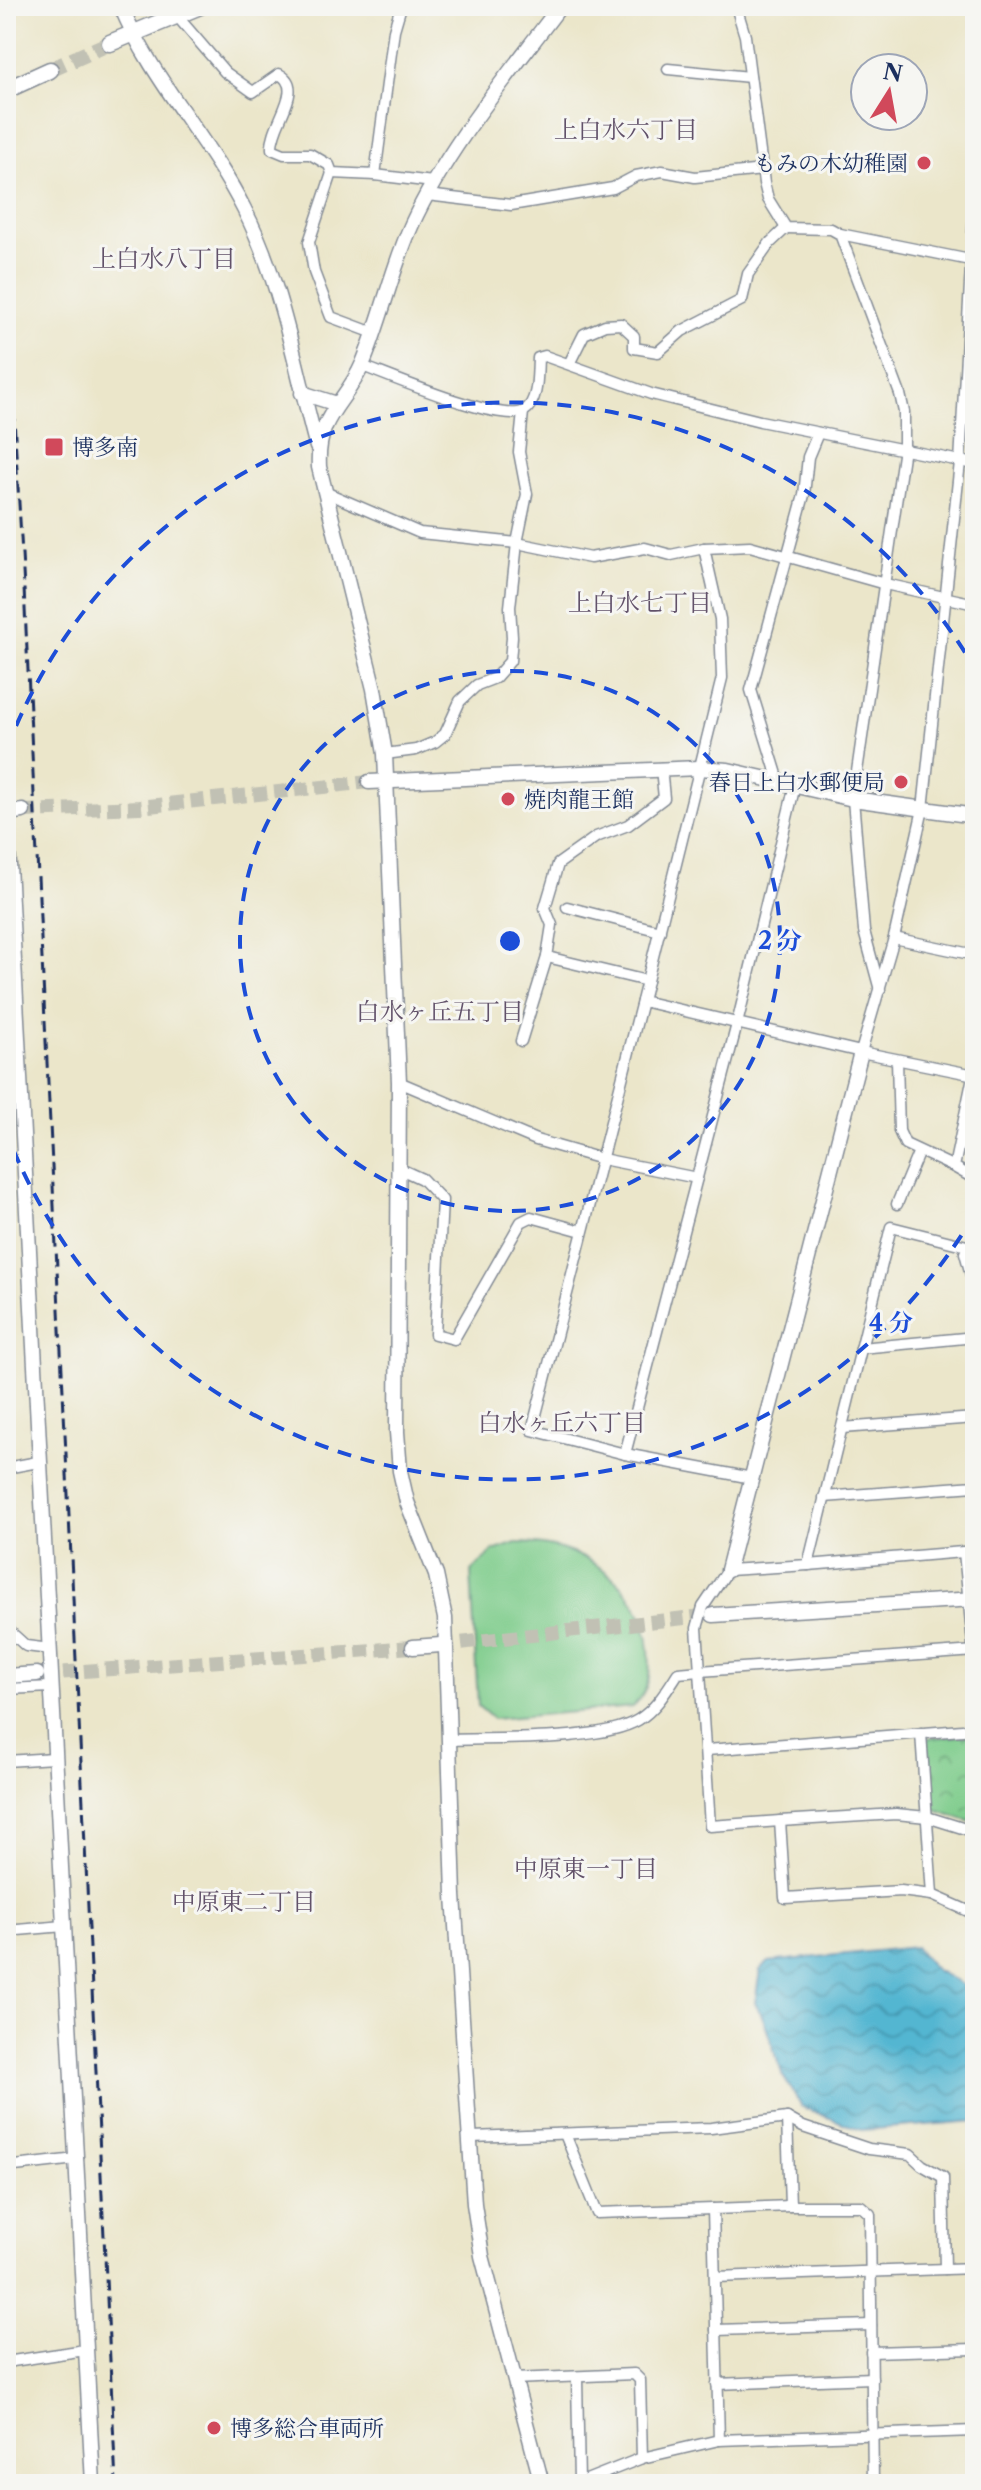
<svg xmlns="http://www.w3.org/2000/svg" width="981" height="2490" font-family="'Libre Caslon Text','Noto Serif JP',serif">
  <style>
    .green { fill: #7ecc8b; stroke: #4c7e74; stroke-width: 2 }
    .park { fill: url(#park-crowns); stroke: #4c7e74; stroke-width: 2 }
    .water { fill: url(#water-waves); stroke: #367298; stroke-width: 2 }
    .lines { fill: none; stroke-linecap: round; stroke-linejoin: round }
    .tertiary-tunnel { stroke: #c1c1b4; stroke-width: 14; stroke-dasharray: 14 7; stroke-linecap: butt }
    .primary-tunnel { stroke: #c1c1b4; stroke-width: 16; stroke-dasharray: 16 8; stroke-linecap: butt }
    .minor-casing { stroke: #838a94; stroke-width: 13 }
    .tertiary-casing { stroke: #838a94; stroke-width: 17 }
    .primary-casing { stroke: #838a94; stroke-width: 19 }
    .minor { stroke: #fff; stroke-width: 10 }
    .tertiary { stroke: #fff; stroke-width: 14 }
    .primary { stroke: #fff; stroke-width: 16 }
    .rail { stroke: #1b2f5e; stroke-width: 3; stroke-dasharray: 12 6; stroke-linecap: butt }
    .ring { fill: none; stroke: #1d4ed8; stroke-width: 4; stroke-dasharray: 14 10 }
    .poi-dot { fill: #d1495b; stroke: #f6f6f2; stroke-width: 3 }
    .labels { text-anchor: middle; dominant-baseline: central; stroke-width: 6; stroke-linejoin: round; paint-order: stroke }
    .poi-label { font-size: 22px; fill: #1b2f5e; stroke: #f6f6f2; text-anchor: start }
    .neighbourhood-label { font-size: 24px; fill: #62526a; stroke: #f6f6f2 }
    .centre { fill: #1d4ed8; stroke: #f6f6f2; stroke-width: 4 }
    .ring-label { font-size: 24px; text-anchor: middle; font-weight: bold; fill: #1d4ed8; stroke: #f6f6f2; stroke-width: 6; stroke-linejoin: round; paint-order: stroke }
  </style>
  <defs>
    <pattern id="park-crowns" width="20" height="18" patternUnits="userSpaceOnUse" patternTransform="scale(2)"><rect width="20" height="18" fill="#7ecc8b"/><path d="M2 6a3 3 0 1 1 6 0M12 15a3 3 0 1 1 6 0" fill="none" stroke="#66a675"/></pattern>
    <pattern id="water-waves" width="16" height="10" patternUnits="userSpaceOnUse" patternTransform="scale(2)"><rect width="16" height="10" fill="#52b6d1"/><path d="M0 5q4-4 8 0t8 0" fill="none" stroke="#4394ad"/></pattern>
  </defs>
  <rect width="100%" height="100%" fill="#f6f6f2"/>
  <filter id="ink" filterUnits="userSpaceOnUse"><feTurbulence type="fractalNoise" baseFrequency=".0125" numOctaves="2"/><feDisplacementMap in="SourceGraphic" scale="16" xChannelSelector="R" yChannelSelector="G"/><feConvolveMatrix kernelMatrix="1 2 1 2 8 2 1 2 1" color-interpolation-filters="sRGB"/></filter>
  <filter id="wash" filterUnits="userSpaceOnUse"><feTurbulence type="fractalNoise" baseFrequency=".006" numOctaves="4" result="noise"/><feDisplacementMap in="SourceGraphic" scale="32" xChannelSelector="R" yChannelSelector="G"/><feGaussianBlur stdDeviation="1.8" result="paint"/><feColorMatrix in="noise" values="0 0 0 0 0 0 0 0 0 0 0 0 0 0 0 0 0 1.4 0 .05"/><feComposite in="paint" operator="in"/></filter>
  <g filter="url(#wash)">
    <rect width="100%" height="100%" fill="#ebe6ca"/>
    <!-- green -->
    <path class="green" d="M516 1543C580 1542 644 1582 649 1650 651 1676 650 1687 633 1707L493 1719 478 1706 471 1572 493 1551Z"/>
    <!-- park -->
    <polygon class="park" points="975,1735 975,1823 932,1809 927,1738"/>
    <!-- water -->
    <polygon class="water" points="915,1947 935,1970 975,1992 975,2121 861,2130 802,2107 783,2076 763,2018 755,2003 760,1970 769,1962"/>
  </g>
  <g filter="url(#ink)">
    <g class="lines">
      <!-- tertiary-tunnel -->
      <g class="tertiary-tunnel">
        <polyline points="23,811 140,807 369,782"/>
        <polyline points="441,1645 712,1615"/>
        <polyline points="42,1674 413,1647"/>
      </g>
      <!-- primary-tunnel -->
      <polyline class="primary-tunnel" points="50,70 110,43"/>
      <!-- minor casing -->
      <g class="minor-casing">
        <g id="minor">
          <path d="M175 6 177 16 225 72 253 92 279 74C307 88 270 124 272 149L284 154H310L329 165 332 173 375 175 433 182"/>
          <polyline points="736,6 745,36 764,183 768,199 786,228 831,229 840,234 900,394 904,412 904,448 853,799 864,931 880,990"/>
          <polyline points="668,69 750,77"/>
          <polyline points="332,173 309,242 314,272 331,317 374,333"/>
          <polyline points="375,175 394,30 401,6"/>
          <polyline points="427,195 511,205 613,188 636,176 662,171 695,177 763,170"/>
          <polyline points="840,234 975,261"/>
          <polyline points="569,364 584,334 605,325 621,324 634,336 634,348 658,352 682,331 742,300 748,274 770,243 786,228"/>
          <path d="M362 366C390 376 501 424 524 411 539 402 537 373 538 358L545 356 651 394 760 421 975 464"/>
          <polyline points="325,492 420,533 517,543 590,558 645,548 671,555 704,548 750,546 885,584 975,604"/>
          <polyline points="704,548 720,619 722,678 642,1001 861,1052 975,1075"/>
          <polyline points="385,754 416,750 435,742 445,734 460,701 477,685 495,678 510,661 512,637 510,607 517,543 527,494 519,452 523,412"/>
          <polyline points="779,781 751,690 804,495 808,457 818,433"/>
          <polyline points="567,907 660,931"/>
          <polyline points="894,938 975,955"/>
          <polyline points="547,957 647,981"/>
          <polyline points="521,1041 547,957 552,925 545,908 558,864 596,837 628,825 664,798 661,768"/>
          <polyline points="861,1052 894,938 923,809 960,462 975,195"/>
          <polyline points="897,1060 899,1131 905,1144 954,1167"/>
          <polyline points="975,1067 954,1167 975,1179"/>
          <polyline points="399,1082 536,1140 602,1159 697,1178"/>
          <polyline points="398,1168 422,1179 442,1200 435,1334 454,1339 521,1222 531,1217 582,1231"/>
          <polyline points="897,1204 919,1151"/>
          <polyline points="969,1246 965,1253 975,1289"/>
          <polyline points="861,1348 975,1337"/>
          <polyline points="842,1428 975,1418"/>
          <polyline points="625,1454 532,1430 642,1001"/>
          <polyline points="6,1468 38,1462"/>
          <polyline points="752,1478 625,1454 737,1024 795,785"/>
          <polyline points="824,1497 975,1486"/>
          <polyline points="964,1552 974,1655"/>
          <polyline points="808,1565 975,1551"/>
          <polyline points="6,1628 26,1646 50,1649"/>
          <polyline points="6,1689 52,1687"/>
          <polyline points="921,1733 932,1895"/>
          <path d="M448 1740C494 1738 602 1742 638 1720 656 1709 667 1690 678 1673L700 1671 697 1628 703 1607 728 1570 808 1565 891 1227 975 1248"/>
          <polyline points="707,1750 975,1729"/>
          <polyline points="6,1761 54,1758"/>
          <polyline points="780,1821 710,1826 700,1671 975,1651"/>
          <polyline points="975,1832 927,1817 896,1814 780,1821 785,1898 901,1891 932,1895 975,1914"/>
          <polyline points="6,1931 64,1926"/>
          <polyline points="787,2118 803,2127 869,2149 910,2154 922,2165 943,2177 945,2269"/>
          <polyline points="565,2134 597,2213 713,2209"/>
          <polyline points="471,2137 711,2128 787,2118 790,2206 861,2206 870,2214 873,2484"/>
          <polyline points="6,2167 76,2159"/>
          <polyline points="715,2277 975,2268"/>
          <polyline points="716,2330 871,2325"/>
          <polyline points="871,2352 975,2349"/>
          <polyline points="6,2362 85,2350"/>
          <polyline points="577,2378 579,2483 642,2458"/>
          <polyline points="513,2379 634,2374 640,2380 642,2458 719,2440 975,2431"/>
          <polyline points="717,2384 872,2378"/>
          <polyline points="719,2440 713,2209 790,2206"/>
        </g>
      </g>
      <!-- tertiary casing -->
      <g class="tertiary-casing">
        <g id="tertiary">
          <path d="M121 6C151 79 208 138 244 209 282 283 295 367 317 447"/>
          <polyline points="302,393 337,404"/>
          <polyline points="369,782 699,768 728,770 853,799 975,816"/>
          <polyline points="6,807 93,2484"/>
          <polyline points="6,813 23,811"/>
          <polyline points="728,1570 861,1052"/>
          <polyline points="713,1615 975,1599"/>
          <polyline points="413,1647 441,1645"/>
          <polyline points="6,1676 37,1674"/>
          <path d="M542 2484 482 2256 474 2204 454 1895 445 1618 436 1575 407 1502 400 1471 397 1432 399 1082 385 754 374 689 319 467C316 414 346 404 363 363 382 317 392 268 412 224 449 144 508 76 560 6"/>
        </g>
      </g>
      <!-- primary casing -->
      <g class="primary-casing">
        <g id="primary">
          <polyline points="110,43 200,6"/>
          <polyline points="6,90 50,70"/>
        </g>
      </g>
      <!-- minor -->
      <use href="#minor" class="minor"/>
      <!-- tertiary -->
      <use href="#tertiary" class="tertiary"/>
      <!-- primary -->
      <use href="#primary" class="primary"/>
      <!-- rail -->
      <polyline class="rail" points="6,283 24,588 116,2484"/>
    </g>
  </g>
  <!-- distance rings -->
  <g class="ring">
    <circle cx="510" cy="941" r="270"/>
    <path d="M974 1215A539 539 0 0 1 7 1134M7 748A539 539 0 0 1 974 667"/>
  </g>
  <!-- markers -->
  <g class="poi-dot">
    <circle cx="924" cy="163" r="8"/>
    <rect x="44" y="437" width="20" height="20" rx="4"/>
    <circle cx="901" cy="782" r="8"/>
    <circle cx="508" cy="799" r="8"/>
    <circle cx="214" cy="2428" r="8"/>
  </g>
  <g class="labels">
    <!-- poi labels -->
    <g class="poi-label">
      <text x="908" y="163" text-anchor="end">もみの木幼稚園</text>
      <text x="72" y="447">博多南</text>
      <text x="885" y="782" text-anchor="end">春日上白水郵便局</text>
      <text x="524" y="799">焼肉龍王館</text>
      <text x="230" y="2428">博多総合車両所</text>
    </g>
    <!-- neighbourhood labels -->
    <g class="neighbourhood-label">
      <text x="626" y="129">上白水六丁目</text>
      <text x="164" y="258">上白水八丁目</text>
      <text x="640" y="602">上白水七丁目</text>
      <text x="440" y="1011">白水ヶ丘五丁目</text>
      <text x="562" y="1422">白水ヶ丘六丁目</text>
      <text x="586" y="1868">中原東一丁目</text>
      <text x="244" y="1901">中原東二丁目</text>
    </g>
  </g>
  <circle cx="510" cy="941" r="12" class="centre"/>
  <g class="ring-label">
    <text x="780" y="949">2 分</text>
    <text x="891" y="1331">4 分</text>
  </g>
  <!-- margin -->
  <rect width="981" height="2490" fill="none" stroke="#f6f6f2" stroke-width="32"/>
  <!-- north arrow -->
  <g transform="translate(889 92) rotate(11)"><circle r="38" fill="#f6f6f2" stroke="#9ea6b7" stroke-width="2"/>
  <path d="M0-6L14 30L0 20L-14 30Z" fill="#d1495b"/>
  <text y="-12" font-size="22" font-weight="bold" text-anchor="middle" fill="#1b2f5e">N</text>
  </g>
</svg>
